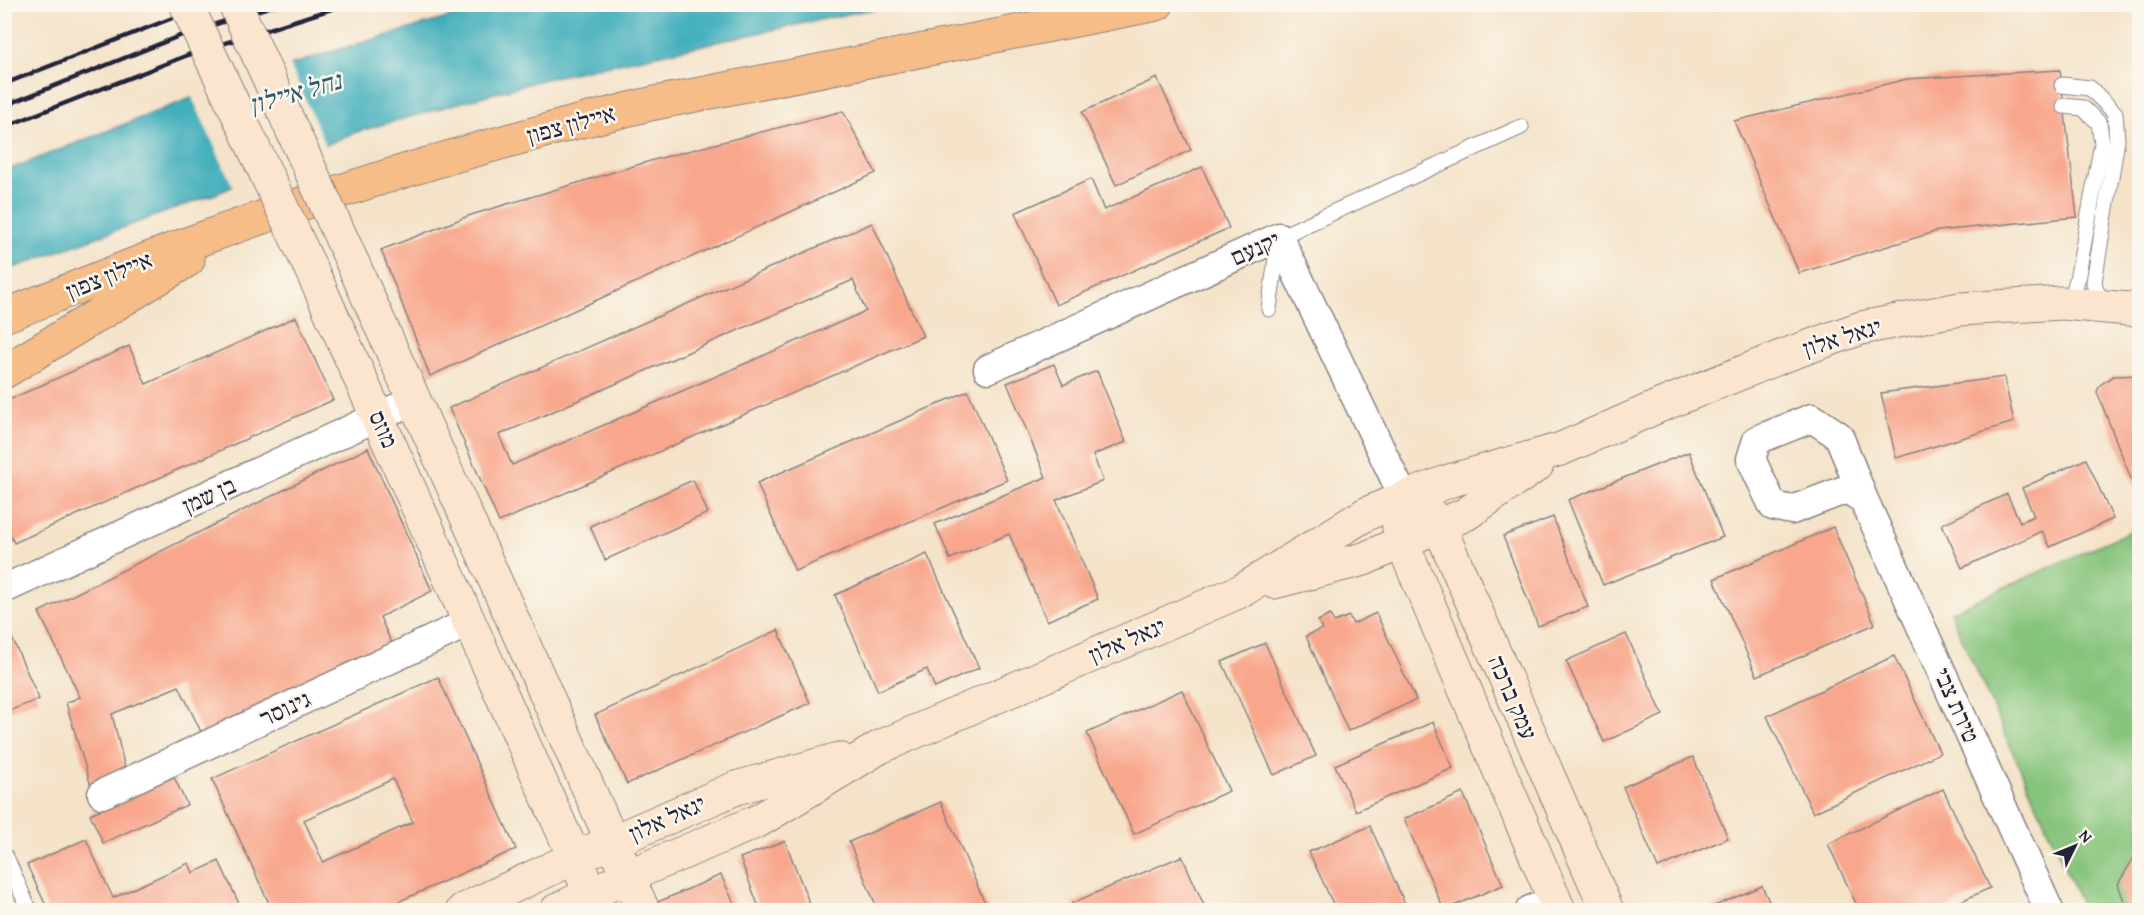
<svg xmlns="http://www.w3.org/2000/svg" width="2144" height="915" font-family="'Gentium Book Plus','Frank Ruhl Libre',serif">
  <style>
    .green { fill: #86c47b; stroke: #54735b; stroke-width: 1.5 }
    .water { fill: #3faebb; stroke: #30687b; stroke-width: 1.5 }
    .pier { fill: #f4e3c9 }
    .building { fill: #f8a78d; fill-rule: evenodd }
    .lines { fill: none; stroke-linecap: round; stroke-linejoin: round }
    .lane-casing { stroke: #8b8282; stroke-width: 17 }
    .street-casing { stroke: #8b8282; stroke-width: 31 }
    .secondary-casing { stroke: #8b8282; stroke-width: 35 }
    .highway-casing { stroke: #8b8282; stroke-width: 35 }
    .lane { stroke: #fff; stroke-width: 15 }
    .street { stroke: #fff; stroke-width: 28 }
    .secondary { stroke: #fce5cf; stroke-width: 33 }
    .highway { stroke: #f7bd88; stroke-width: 33 }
    .rail { stroke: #22223b; stroke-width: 4.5 }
    .secondary-bridge-casing { stroke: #8b8282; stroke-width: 35; stroke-linecap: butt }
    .secondary-bridge { stroke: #fce5cf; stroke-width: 33 }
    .labels { text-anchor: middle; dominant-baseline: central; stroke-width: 5; stroke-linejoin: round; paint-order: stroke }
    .street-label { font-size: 24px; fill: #22223b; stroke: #fbf7ec }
    .water-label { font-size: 26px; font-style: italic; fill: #2e5a6e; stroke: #fbf7ec }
  </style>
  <rect width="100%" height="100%" fill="#fbf7ec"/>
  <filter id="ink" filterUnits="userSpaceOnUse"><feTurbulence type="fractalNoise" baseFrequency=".0167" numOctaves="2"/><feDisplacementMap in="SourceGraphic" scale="12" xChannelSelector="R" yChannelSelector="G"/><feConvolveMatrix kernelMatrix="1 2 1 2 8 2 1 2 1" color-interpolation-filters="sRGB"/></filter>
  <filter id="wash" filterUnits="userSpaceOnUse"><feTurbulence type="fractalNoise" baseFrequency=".008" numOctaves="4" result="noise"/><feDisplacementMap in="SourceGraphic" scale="24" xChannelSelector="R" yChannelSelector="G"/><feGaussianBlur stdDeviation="1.35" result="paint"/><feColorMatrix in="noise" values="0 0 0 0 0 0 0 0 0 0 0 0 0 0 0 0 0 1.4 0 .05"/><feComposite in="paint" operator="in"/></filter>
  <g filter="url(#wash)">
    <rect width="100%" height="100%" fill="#f4e3c9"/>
    <!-- green -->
    <polygon class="green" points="2135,529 2140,539 2139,910 2084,910 1950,612"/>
    <!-- water -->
    <polygon class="water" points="491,5 910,5 857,12 545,79 353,133 218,193 5,271 5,171 196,96 327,53"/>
    <!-- pier -->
    <polygon class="pier" points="289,63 327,148 234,189 191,95"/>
    <g id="blocks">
      <!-- building -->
      <g class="building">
        <polygon points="2060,70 2077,217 1938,231 1799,273 1734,121 1907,79"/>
        <polygon points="1157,78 1191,150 1116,185 1082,112"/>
        <polygon points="843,111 876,173 430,376 381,250 471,215 657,159"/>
        <polygon points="1202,167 1229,228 1056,305 1015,213 1091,179 1104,210"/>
        <path d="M872 223 923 336 499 522 449 408ZM853 280 866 311 512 465 499 435Z"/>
        <polygon points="296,317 333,400 14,543 4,521 4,402 129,346 146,384"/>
        <polygon points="1054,364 1063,385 1097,371 1126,442 1093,455 1103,481 1056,500 1098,599 1047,621 1009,534 950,559 935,524 1046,477 1007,383"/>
        <polygon points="2140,375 2140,499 2139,499 2097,392 2100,385 2113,376"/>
        <polygon points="2004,377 2014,422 1896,458 1881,393"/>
        <polygon points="968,391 1007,480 795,571 757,483"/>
        <polygon points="368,448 432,591 380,617 392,644 204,738 179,686 112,714 125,768 91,786 66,703 80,697 39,612"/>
        <polygon points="1689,452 1723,537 1603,585 1568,500"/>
        <polygon points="2086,459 2113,519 2050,547 2042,531 1962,568 1942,524 2007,494 2020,522 2034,516 2022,488"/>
        <polygon points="693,480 708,513 605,560 590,526"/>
        <polygon points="1553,517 1588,607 1538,626 1503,536"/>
        <polygon points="1833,527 1875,624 1757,676 1714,579"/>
        <polygon points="927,554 979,668 935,688 927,669 878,691 835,595"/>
        <polygon points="1376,613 1416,700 1348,731 1306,636 1322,629 1318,621 1330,615 1334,622 1349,616 1353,624"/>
        <polygon points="8,629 39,699 4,713 4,630"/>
        <polygon points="778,630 810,703 627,784 595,715"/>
        <polygon points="1626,634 1663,715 1604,742 1566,661"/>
        <polygon points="1265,643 1316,756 1274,775 1222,662"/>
        <polygon points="1894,656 1940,753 1813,813 1767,716"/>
        <path d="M438 677 516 849 380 910H272L212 779ZM393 779 413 822 323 862 304 820Z"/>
        <polygon points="1182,690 1229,791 1134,834 1087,733"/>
        <polygon points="1433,722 1453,768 1356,811 1335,765"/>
        <polygon points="1693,757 1728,838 1658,868 1623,787"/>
        <polygon points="174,777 187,805 103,843 90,814"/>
        <polygon points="1943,789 1990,888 1942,910 1859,910 1828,844"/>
        <polygon points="1463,793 1503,885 1444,910 1404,819"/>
        <polygon points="941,802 988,910 878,910 849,842"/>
        <polygon points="1370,826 1406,906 1397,910 1336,910 1309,852"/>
        <polygon points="86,839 113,898 189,863 193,873 219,861 242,910 48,910 27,865"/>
        <polygon points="785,841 812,910 760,910 740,858"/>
        <polygon points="2140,847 2140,910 2127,910 2118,884"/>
        <polygon points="1182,856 1206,910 1076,910 1072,903"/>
        <polygon points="721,875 737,910 662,910 658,902"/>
        <polygon points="1762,886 1773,910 1705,910"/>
      </g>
    </g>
  </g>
  <g filter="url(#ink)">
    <use href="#blocks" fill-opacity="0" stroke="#8b8282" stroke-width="1.5"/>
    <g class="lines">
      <!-- lane casing -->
      <g class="lane-casing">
        <g id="lane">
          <polyline points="2062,85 2090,88 2115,113 2117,140 2094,282 2096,291 2107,304"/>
          <polyline points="2062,303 2074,290 2077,280 2102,143 2099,123 2083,108 2064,106"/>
          <polyline points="1269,309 1279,237 1521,127"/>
          <polyline points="4,858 6,857 29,910"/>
        </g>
      </g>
      <!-- street casing -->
      <g class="street-casing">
        <g id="street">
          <polyline points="988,369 1279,237 1404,498"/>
          <polyline points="1864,500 1847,489 1792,510 1773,506 1751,459 1757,440 1812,418 1839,436 1864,500 2049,910"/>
          <polyline points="4,589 414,400"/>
          <polyline points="102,794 457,628 470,624"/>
          <polyline points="1530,910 1554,901"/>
        </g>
      </g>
      <!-- secondary casing -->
      <g class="secondary-casing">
        <g id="secondary">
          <polyline points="354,266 643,910"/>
          <polyline points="317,282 598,910"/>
          <polyline points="1404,498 1428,511 1439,526 1607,910"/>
          <path d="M1404 498C1397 513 1397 527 1402 542L1559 910"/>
          <polyline points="1274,582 1364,559 1402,542 1466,514 1537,465"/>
          <polyline points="463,910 561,864 736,788 839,759"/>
          <polyline points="557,910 628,876 758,821 880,747 1243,590 1366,514 1404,498 1449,481 1561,449 1659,406 1783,356 1861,328 1960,309 2062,303 2140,310"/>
        </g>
      </g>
      <!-- highway casing -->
      <g class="highway-casing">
        <g id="highway">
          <path d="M4 316C66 292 128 266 190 243 340 188 495 141 650 104L1157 4"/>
          <polyline points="4,372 188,260"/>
        </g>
      </g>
      <!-- lane -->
      <use href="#lane" class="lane"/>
      <!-- street -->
      <use href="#street" class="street"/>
      <!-- secondary -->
      <use href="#secondary" class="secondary"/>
      <!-- highway -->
      <use href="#highway" class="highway"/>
      <!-- rail -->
      <g class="rail">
        <polyline points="4,84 175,17 212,4"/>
        <polyline points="4,106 182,35 278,4"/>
        <polyline points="4,127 188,55 347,4"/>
      </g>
      <!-- secondary-bridge casing -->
      <g class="secondary-bridge-casing">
        <g id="secondary-bridge">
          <polyline points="186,4 317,282"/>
          <polyline points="235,4 354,266"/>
        </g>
      </g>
      <!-- secondary-bridge -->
      <use href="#secondary-bridge" class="secondary-bridge"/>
    </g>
  </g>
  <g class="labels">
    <!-- street labels -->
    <g class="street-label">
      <text transform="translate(571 124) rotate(-15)">איילון צפון</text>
      <text transform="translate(1255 248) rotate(-24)">יקנעם</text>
      <text transform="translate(109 275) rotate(-22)">איילון צפון</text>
      <text transform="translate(1842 337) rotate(-17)">יגאל אלון</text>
      <text transform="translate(384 429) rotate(66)">מוזס</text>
      <text transform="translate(209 495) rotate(-25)">בן שמן</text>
      <text transform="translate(1127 640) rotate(-23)">יגאל אלון</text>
      <text transform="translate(1513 697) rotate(67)">עמק ברכה</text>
      <text transform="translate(1957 705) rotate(66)">טירת צבי</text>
      <text transform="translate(285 708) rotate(-25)">גינוסר</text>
      <text transform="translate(667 818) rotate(-24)">יגאל אלון</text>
    </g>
    <!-- water labels -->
    <g class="water-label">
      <text transform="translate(295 92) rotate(-16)">נחל איילון</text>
    </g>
  </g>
  <!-- margin -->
  <rect width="2144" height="915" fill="none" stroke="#fbf7ec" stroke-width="24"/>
  <!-- north arrow -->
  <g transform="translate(2075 846) rotate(47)" stroke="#fbf7ec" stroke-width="4.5" paint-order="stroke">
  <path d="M0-4.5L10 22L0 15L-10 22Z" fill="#22223b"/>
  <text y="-9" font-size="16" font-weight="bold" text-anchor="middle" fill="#22223b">N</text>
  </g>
</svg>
